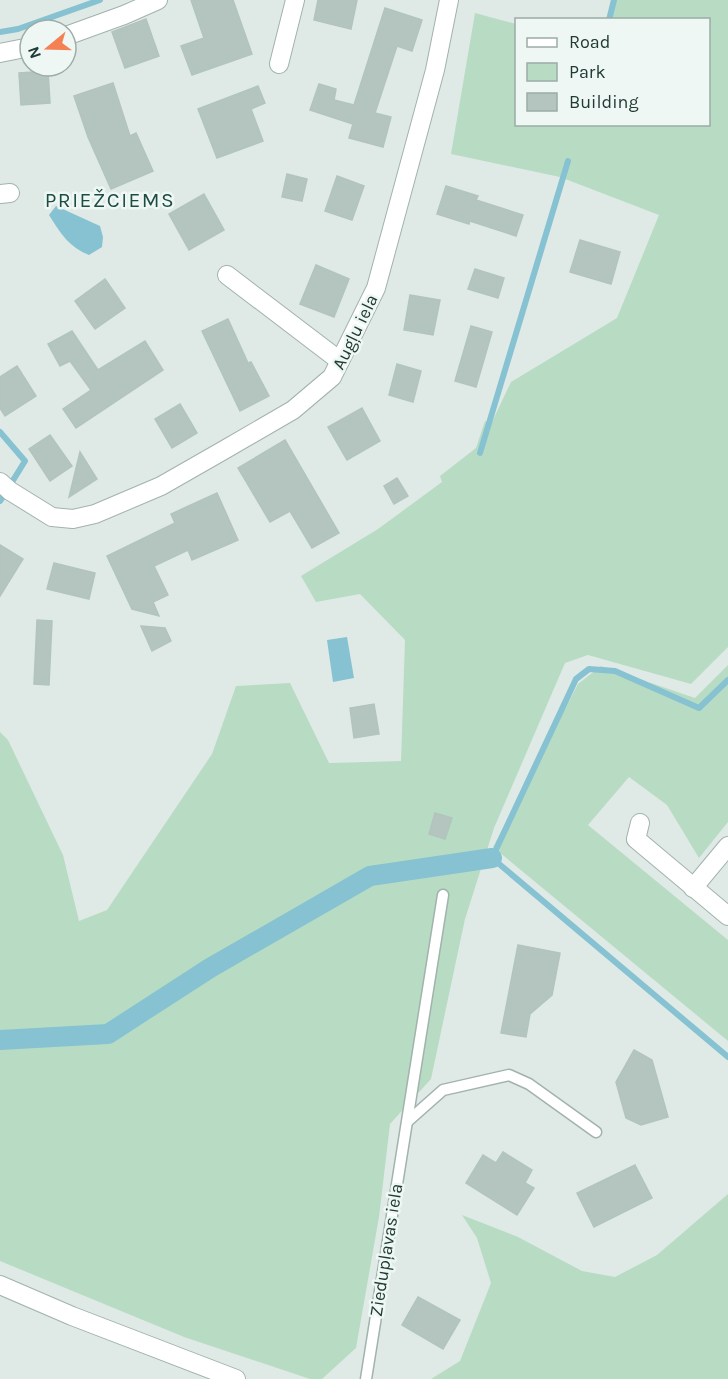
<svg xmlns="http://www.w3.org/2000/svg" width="728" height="1379" font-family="Karla,sans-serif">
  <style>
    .green { fill: #b7dcc3 }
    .water { fill: #86c2d1 }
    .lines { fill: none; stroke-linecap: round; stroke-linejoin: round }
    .stream { stroke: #86c2d1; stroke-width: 6 }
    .canal { stroke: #86c2d1; stroke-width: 20 }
    .building { fill: #b4c5bf; stroke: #b1c4bd; stroke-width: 1.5 }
    .lane-casing { stroke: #a2b2ad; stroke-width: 13 }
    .street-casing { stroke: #a2b2ad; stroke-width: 20 }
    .lane { stroke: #fff; stroke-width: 10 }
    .street { stroke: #fff; stroke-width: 18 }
    .labels { text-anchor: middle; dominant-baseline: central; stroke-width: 5; stroke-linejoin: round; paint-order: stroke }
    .street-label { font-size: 18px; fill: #203b34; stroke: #eff7f4 }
    .quarter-label { font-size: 21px; letter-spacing: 1.5px; fill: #1c4d42; stroke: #eff7f4 }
  </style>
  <rect width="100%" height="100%" fill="#dfeae6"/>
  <!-- green -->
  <g class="green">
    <polygon points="615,0 728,0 728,647 691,684 588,655 565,663 494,828 465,919 431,1079 390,1124 379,1217 356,1348 322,1379 310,1379 184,1337 0,1261 0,732 8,740 63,855 79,921 107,910 212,754 236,686 290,683 329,763 401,761 405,640 360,594 316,602 301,576 378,529 442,482 440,476 476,448 485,421 491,424 511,382 617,318 659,215 560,177 451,154 475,13 516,24 516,124 708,124 708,20 609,19"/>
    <polygon points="728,665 728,822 699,858 667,805 629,777 588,825 728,940 728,1041 493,847 578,684 601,666 695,698"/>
    <polygon points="728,1194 728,1379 431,1379 460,1361 491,1283 477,1238 462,1215 518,1237 582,1271 615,1277 657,1255"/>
  </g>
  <!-- water -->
  <g class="water">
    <path d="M56 206 100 226 103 237 102 247 89 255C70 248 60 233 49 215Z"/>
    <polygon points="347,637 354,678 333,682 327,640"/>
  </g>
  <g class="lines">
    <!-- stream -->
    <g class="stream">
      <polyline points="609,20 614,0"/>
      <polyline points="0,32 18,29 100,0"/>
      <polyline points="0,432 25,461 12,482"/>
      <polyline points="480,453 568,161"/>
      <polyline points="0,501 2,498"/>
      <polyline points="728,680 699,708 615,671 589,669 576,679 492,858 728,1057"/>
    </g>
    <!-- canal -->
    <polyline class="canal" points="0,1040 108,1034 210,968 370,876 492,858"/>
  </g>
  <!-- building -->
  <g class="building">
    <polygon points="191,0 233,0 252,54 192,75 181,46 204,38"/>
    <polygon points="318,0 357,0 351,29 314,20"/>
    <polygon points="385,8 422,20 412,51 397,46 375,113 391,117 383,147 349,138 353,124 310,110 319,84 336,89 334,100 354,105"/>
    <polygon points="146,19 159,56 125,68 112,32"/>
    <polygon points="48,71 50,103 21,105 19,73"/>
    <polygon points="113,83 130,136 136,133 153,171 111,189 88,137 74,96"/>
    <polygon points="258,86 265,103 251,109 263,141 217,158 198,109"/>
    <polygon points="287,174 307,179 302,201 282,197"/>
    <polygon points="337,176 364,186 352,220 325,211"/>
    <polygon points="446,186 478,196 476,200 523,215 516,236 470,221 469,224 437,214"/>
    <polygon points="204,194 224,230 189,250 169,214"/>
    <polygon points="580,240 620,252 611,284 570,272"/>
    <polygon points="316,265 349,279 334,317 300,304"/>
    <polygon points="475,269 504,278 498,298 468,289"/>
    <polygon points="105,279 125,308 95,329 75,301"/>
    <polygon points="410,295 440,300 433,335 404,330"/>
    <polygon points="228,319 248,363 251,362 269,396 240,411 202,331"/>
    <polygon points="471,326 492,332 476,387 455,381"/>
    <polygon points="72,331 98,370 145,341 163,370 76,428 63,409 91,390 70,361 60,366 48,344"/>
    <polygon points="397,364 421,371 413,402 389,395"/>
    <polygon points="17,366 36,396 5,416 0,408 0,377"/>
    <polygon points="180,404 197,433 172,448 155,419"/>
    <polygon points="362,408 380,441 347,460 328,427"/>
    <polygon points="50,435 72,466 50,481 29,449"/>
    <polygon points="285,440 339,533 312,548 290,511 270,522 238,468"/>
    <polygon points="80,452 97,479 69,497"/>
    <polygon points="397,478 408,496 394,504 384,486"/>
    <polygon points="217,493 238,540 192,560 188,550 154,566 168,595 153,602 159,616 132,609 107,556 175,523 171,514"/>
    <polygon points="0,545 23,559 0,596"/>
    <polygon points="54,563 95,573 89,599 47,589"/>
    <polygon points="37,620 52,621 49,685 34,684"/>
    <polygon points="141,626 165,628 171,641 152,651"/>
    <polygon points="374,704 379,734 354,738 350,708"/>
    <polygon points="435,813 452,818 445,839 429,834"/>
    <polygon points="518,945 560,953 552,995 530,1014 526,1037 501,1033"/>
    <polygon points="634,1050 652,1060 668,1117 641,1125 626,1118 616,1082"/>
    <polygon points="503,1152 532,1170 525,1183 534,1188 517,1215 466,1183 483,1155 496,1163"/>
    <polygon points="635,1165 652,1198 594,1227 577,1193"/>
    <polygon points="418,1297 460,1320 443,1349 402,1325"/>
  </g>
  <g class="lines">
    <!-- lane casing -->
    <g class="lane-casing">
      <g id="lane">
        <polyline points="408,1121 443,1090 509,1075 529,1084 596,1132"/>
        <polyline points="366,1379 443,895"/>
      </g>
    </g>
    <!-- street casing -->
    <g class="street-casing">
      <g id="street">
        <polyline points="66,36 124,15 158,0"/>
        <polyline points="0,53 30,47"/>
        <polyline points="279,64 295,0"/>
        <polyline points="0,194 10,193"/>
        <polyline points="227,275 340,361"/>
        <polyline points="0,482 10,491 52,517 73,519 95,514 161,486 224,450 293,410 332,377 376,288 435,70 449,0"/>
        <polyline points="640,823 636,839 728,916"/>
        <polyline points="693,888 728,846"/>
        <polyline points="0,1285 72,1316 236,1379"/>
      </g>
    </g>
    <!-- lane -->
    <use href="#lane" class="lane"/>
    <!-- street -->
    <use href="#street" class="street"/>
  </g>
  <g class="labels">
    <!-- street labels -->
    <g class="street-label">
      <text transform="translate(355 332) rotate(-64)">Augļu iela</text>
      <text transform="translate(386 1250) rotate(-81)">Ziedupļavas iela</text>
    </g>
    <!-- quarter labels -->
    <g class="quarter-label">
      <text x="110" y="200">PRIEŽCIEMS</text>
    </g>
  </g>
  <!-- legend -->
  <rect x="515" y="18" width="195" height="108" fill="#eff7f4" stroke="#9caca7" stroke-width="1.5"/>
  <rect x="527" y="38" width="30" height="9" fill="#ffffff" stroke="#9caca7" stroke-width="1.5"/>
  <text x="569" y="48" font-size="18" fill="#203b34">Road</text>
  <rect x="527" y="63" width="30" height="18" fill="#b7dcc3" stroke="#9caca7" stroke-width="1.5"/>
  <text x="569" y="78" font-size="18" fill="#203b34">Park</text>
  <rect x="527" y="93" width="30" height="18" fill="#b4c5bf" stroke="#9caca7" stroke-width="1.5"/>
  <text x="569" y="108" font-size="18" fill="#203b34">Building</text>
  <!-- north arrow -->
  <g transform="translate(48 48) rotate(251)"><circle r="28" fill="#eff7f4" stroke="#9caca7" stroke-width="1.5"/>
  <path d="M0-4.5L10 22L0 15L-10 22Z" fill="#f38154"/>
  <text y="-9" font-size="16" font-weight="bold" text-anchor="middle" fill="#203b34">N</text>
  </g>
</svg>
